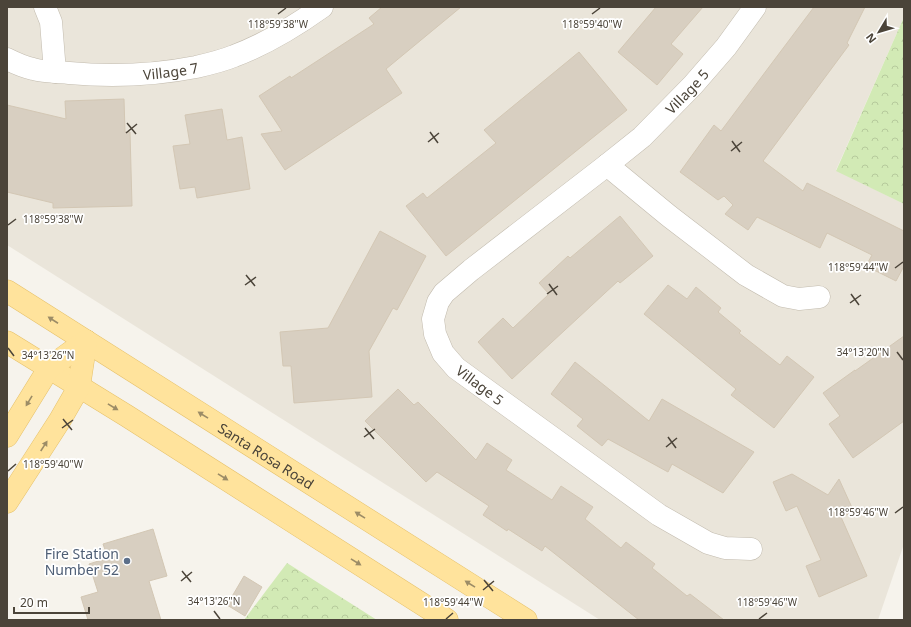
<svg xmlns="http://www.w3.org/2000/svg" width="911" height="627" font-family="'Noto Sans',sans-serif">
  <style>
    .residential { fill: #eae5da }
    .forest { fill: url(#forest-crowns) }
    .building { fill: #d8cfc1; stroke: #d3c7b4 }
    .lines { fill: none; stroke-linecap: round; stroke-linejoin: round }
    .minor-casing { stroke: #c2bbae; stroke-width: 23 }
    .major-casing { stroke: #e6c16a; stroke-width: 23 }
    .minor { stroke: #fff; stroke-width: 22 }
    .major { stroke: #ffe39c; stroke-width: 22 }
    .oneway { fill: #9c8c66 }
    .ticks { fill: none; stroke: #4b4439; stroke-width: 1.5 }
    .service-dot { fill: #5c6f8a; stroke: #fff; stroke-width: 1.5 }
    .labels { text-anchor: middle; dominant-baseline: central; stroke-width: 3.5; stroke-linejoin: round; paint-order: stroke }
    .street-label { font-size: 14px; fill: #4b4439; stroke: #fff }
    .service-label { font-size: 14px; fill: #4e5e75; stroke: #fff; text-anchor: end }
    .ticks-label { font-size: 10px; text-anchor: middle; fill: #4b4439; stroke: #fff; stroke-width: 3.5; stroke-linejoin: round; paint-order: stroke }
  </style>
  <defs>
    <pattern id="forest-crowns" width="20" height="18" patternUnits="userSpaceOnUse"><rect width="20" height="18" fill="#d2eab5"/><path d="M2 6a3 3 0 1 1 6 0M12 15a3 3 0 1 1 6 0" fill="none" stroke="#b6ca9c"/></pattern>
  </defs>
  <rect width="100%" height="100%" fill="#f6f3ec"/>
  <!-- residential -->
  <polygon class="residential" points="7,7 904,7 904,17 836,170 904,204 904,544 878,620 600,620 7,245"/>
  <!-- forest -->
  <g class="forest">
    <polygon points="904,17 904,204 836,171"/>
    <polygon points="287,563 377,620 244,620"/>
  </g>
  <!-- building -->
  <g class="building">
    <polygon points="382,7 461,7 386,69 402,93 285,170 261,134 282,131 259,96 290,76 291,78 374,24 369,18"/>
    <polygon points="656,7 703,7 671,44 683,54 657,85 618,52"/>
    <polygon points="814,7 865,7 847,43 849,45 763,161 803,191 807,183 904,231 904,266 896,281 866,266 872,255 827,233 820,248 757,217 748,230 725,214 733,205 724,196 718,200 680,172 714,125 721,131"/>
    <polygon points="579,52 627,110 446,256 406,206 423,193 427,198 496,143 484,130"/>
    <polygon points="124,99 125,132 130,132 132,206 53,208 53,203 7,192 7,105 66,119 65,101"/>
    <polygon points="222,109 227,140 242,137 250,189 197,198 195,187 180,189 173,146 190,144 185,115"/>
    <polygon points="620,216 653,256 620,283 618,281 512,379 478,342 503,318 513,328 549,294 539,283 568,256 570,258"/>
    <polygon points="380,231 426,256 397,310 393,308 369,351 372,397 294,403 291,366 283,366 280,332 328,328"/>
    <polygon points="668,285 687,299 696,287 721,308 718,312 741,331 739,333 780,365 787,356 814,377 774,428 731,395 736,389 644,314"/>
    <polygon points="904,336 904,421 853,458 829,424 840,416 823,393 855,370 855,371"/>
    <polygon points="575,362 649,421 662,399 754,452 723,493 672,464 668,472 608,439 602,446 577,426 583,419 551,394"/>
    <polygon points="398,389 414,405 418,402 476,460 487,443 512,460 506,470 552,500 561,486 593,507 585,519 621,548 626,542 655,564 652,568 687,596 690,594 724,620 639,620 545,546 542,551 508,529 507,531 483,515 489,506 437,472 426,482 365,421"/>
    <polygon points="792,474 828,495 839,479 854,512 841,517 867,576 819,597 806,566 821,560 797,506 786,511 773,482"/>
    <polygon points="153,529 167,576 149,581 161,620 88,620 81,597 98,592 89,564 108,558 103,544"/>
    <polygon points="244,576 262,587 245,616 227,605"/>
  </g>
  <g class="lines">
    <!-- minor casing -->
    <g class="minor-casing">
      <g id="minor">
        <polyline points="45,7 51,22 55,72"/>
        <path id="s1" d="M7 59C15 63 24 67 33 69 44 72 57 72 69 73 111 77 155 75 196 67 209 64 222 61 234 56 266 44 294 27 322 7"/>
        <polyline points="607,165 669,216 746,275 783,296 799,299 819,297"/>
        <path id="s2" d="M751 549 725 548 708 543 659 515 456 368 443 353 435 334 433 319 438 302 444 293 471 270 607 165 642 137 693 85 726 47 755 7"/>
      </g>
    </g>
    <!-- major casing -->
    <g class="major-casing">
      <g id="major">
        <path id="s3" d="M7 291 526 620"/>
        <polyline points="7,342 127,416 447,620"/>
        <polyline points="7,436 49,368 86,341"/>
        <polyline points="7,502 60,420 79,387 86,341"/>
      </g>
    </g>
    <!-- minor -->
    <use href="#minor" class="minor"/>
    <!-- major -->
    <use href="#major" class="major"/>
  </g>
  <!-- one-way arrows -->
  <defs><path id="oneway-solid" d="M-6-.8H1V-3.2L6.5 0L1 3.2V.8H-6Z"/></defs>
  <g class="oneway">
    <use href="#oneway-solid" transform="translate(53 320) rotate(-147)"/>
    <use href="#oneway-solid" transform="translate(29 401) rotate(121)"/>
    <use href="#oneway-solid" transform="translate(113 407) rotate(31)"/>
    <use href="#oneway-solid" transform="translate(203 415) rotate(-148)"/>
    <use href="#oneway-solid" transform="translate(44 446) rotate(-57)"/>
    <use href="#oneway-solid" transform="translate(223 477) rotate(32)"/>
    <use href="#oneway-solid" transform="translate(360 515) rotate(-148)"/>
    <use href="#oneway-solid" transform="translate(356 562) rotate(32)"/>
    <use href="#oneway-solid" transform="translate(470 584) rotate(-148)"/>
  </g>
  <!-- ticks -->
  <path class="ticks" d="M278 14 286 8M592 14 600 8M127 123 136 134M430 132 438 143M126 133 137 124M732 141 740 152M428 142 439 133M731 151 742 142M8 225 16 219M895 268 903 262M246 275 255 286M549 284 557 295M245 285 256 277M547 294 558 286M851 294 859 305M850 303 861 295M8 348 14 356M897 352 903 360M63 419 72 430M62 428 73 420M365 428 374 439M364 437 375 429M668 437 676 448M666 447 677 438M8 471 16 464M895 513 903 507M182 571 191 582M484 580 493 591M181 581 192 572M483 590 494 581M214 611 220 619M446 619 453 613M759 619 767 613"/>
  <!-- markers -->
  <circle class="service-dot" cx="127" cy="561" r="4"/>
  <g class="labels">
    <!-- street labels -->
    <g class="street-label">
      <text stroke="none"><textPath href="#s1" startOffset="166">Village 7</textPath></text>
      <text stroke="none"><textPath href="#s2" startOffset="751">Village 5</textPath></text>
      <text transform="translate(480 385) rotate(37)">Village 5</text>
      <text stroke="none"><textPath href="#s3" startOffset="307">Santa Rosa Road</textPath></text>
    </g>
    <!-- service labels -->
    <g class="service-label">
      <text x="119" y="553">Fire Station<tspan x="119" dy="16">Number 52</tspan></text>
    </g>
  </g>
  <g class="ticks-label">
    <text x="278" y="28">118°59'38"W</text>
    <text x="592" y="28">118°59'40"W</text>
    <text x="53" y="223">118°59'38"W</text>
    <text x="858" y="271">118°59'44"W</text>
    <text x="863" y="356">34°13'20"N</text>
    <text x="48" y="359">34°13'26"N</text>
    <text x="53" y="468">118°59'40"W</text>
    <text x="858" y="516">118°59'46"W</text>
    <text x="214" y="605">34°13'26"N</text>
    <text x="453" y="606">118°59'44"W</text>
    <text x="767" y="606">118°59'46"W</text>
  </g>
  <!-- border -->
  <rect width="911" height="627" fill="none" stroke="#4b4439" stroke-width="16"/>
  <!-- north arrow -->
  <g transform="translate(879 32) rotate(232)" stroke="#ffffff" stroke-width="3" paint-order="stroke">
  <path d="M0-3L7 15L0 10L-7 15Z" fill="#4b4439"/>
  <text y="-6" font-size="11" font-weight="bold" text-anchor="middle" fill="#4b4439">N</text>
  </g>
  <!-- scale -->
  <path d="M14 607v6h75v-6" fill="none" stroke="#4b4439" stroke-width="2"/>
  <text x="20" y="607" font-size="12" fill="#4b4439" stroke="#ffffff" stroke-width="3" paint-order="stroke">20 m</text>
</svg>
